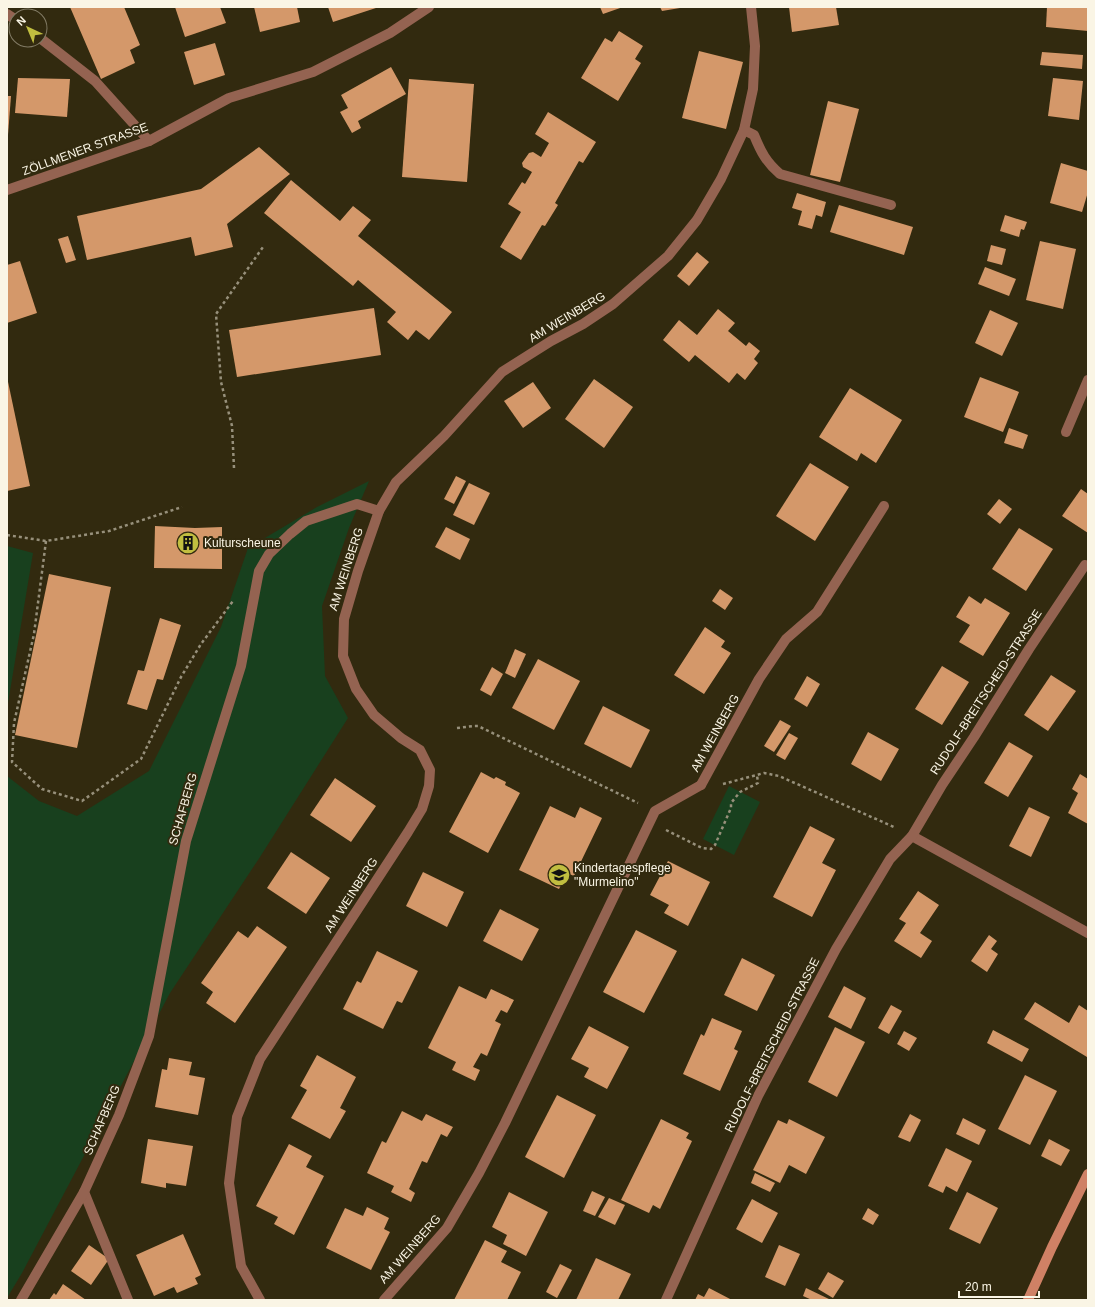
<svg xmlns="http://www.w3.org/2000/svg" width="1095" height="1307" font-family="Arial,sans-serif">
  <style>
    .green { fill: #18401e }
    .building { fill: #d4986a }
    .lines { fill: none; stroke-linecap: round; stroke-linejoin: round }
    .path { stroke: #97907b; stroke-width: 2.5; stroke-dasharray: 3 3; stroke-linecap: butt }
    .lane { stroke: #946351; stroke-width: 10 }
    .street { stroke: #946351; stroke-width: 10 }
    .secondary { stroke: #cf8165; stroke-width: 10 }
    .labels { text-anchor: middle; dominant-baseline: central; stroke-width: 4; stroke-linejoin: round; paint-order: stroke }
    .street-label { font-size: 12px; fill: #faf5e5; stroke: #322a0f }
    .poi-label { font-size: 12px; fill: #faf5e5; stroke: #322a0f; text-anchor: start }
  </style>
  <rect width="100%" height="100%" fill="#322a0f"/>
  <!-- green -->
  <g class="green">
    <polygon points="369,481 349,528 322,606 325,676 348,718 260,857 170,993 22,1273 7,1298 7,776 39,801 77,816 149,771 221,627 248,548 317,507"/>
    <polygon points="7,546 33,553 7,709"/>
    <polygon points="729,786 760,802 734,855 703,839"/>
  </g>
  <!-- building -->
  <g class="building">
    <polygon points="70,7 124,7 140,45 130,50 135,63 101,79"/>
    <polygon points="175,7 220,7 226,23 185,37"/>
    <polygon points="254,7 297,7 300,22 260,32"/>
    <polygon points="328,7 379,7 333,22"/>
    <polygon points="600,7 623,7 603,14"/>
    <polygon points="660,7 680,7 680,8 662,11"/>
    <polygon points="789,7 836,7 839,25 792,32"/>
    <polygon points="1047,7 1088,7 1088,31 1046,27"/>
    <polygon points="619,31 643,46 635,59 641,63 618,101 581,78 605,38 612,42"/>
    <polygon points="215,43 225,75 194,85 184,52"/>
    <polygon points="699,51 743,62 726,129 682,118"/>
    <polygon points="1042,52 1083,55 1082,69 1040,65"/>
    <polygon points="391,67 406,94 358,121 361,128 352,133 340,112 348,108 341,95"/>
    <polygon points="18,78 70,79 67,117 15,113"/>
    <polygon points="1053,78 1083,81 1079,120 1048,116"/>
    <polygon points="409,79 474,84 467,182 402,177"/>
    <polygon points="7,96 11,96 8,135 7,135"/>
    <polygon points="828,101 859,109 840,182 810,175"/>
    <polygon points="548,112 596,142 583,163 579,161 555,203 558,205 545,226 542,225 521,260 500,247 521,212 508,204 522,182 525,184 532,172 523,167 522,163 529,153 533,152 541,157 549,143 535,134"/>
    <polygon points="259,147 290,174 227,224 233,247 195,256 191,237 87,260 77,216 201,189"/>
    <polygon points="1061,163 1088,171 1088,192 1082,212 1050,203"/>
    <polygon points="291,180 340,221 353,206 371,220 358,236 452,312 429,340 416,330 408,340 387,322 396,312 358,280 353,286 264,213"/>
    <polygon points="797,193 826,202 822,217 816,215 812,229 798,225 802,211 792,208"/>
    <polygon points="839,205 913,227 904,255 830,232"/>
    <polygon points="1005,215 1027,222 1024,230 1021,229 1019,237 1000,231"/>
    <polygon points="68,236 76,260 66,263 58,239"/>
    <polygon points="1040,241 1076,249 1063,309 1026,300"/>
    <polygon points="991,245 1006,249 1002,265 987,261"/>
    <polygon points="697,252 709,262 689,286 677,276"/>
    <polygon points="20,261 37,313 7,323 7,265"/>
    <polygon points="985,267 1016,279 1009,296 978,284"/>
    <polygon points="374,308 381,355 237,377 229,330"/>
    <polygon points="718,309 735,323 728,331 746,346 749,342 760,351 754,359 758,363 745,380 737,373 729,383 695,355 689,362 663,340 679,320 697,335"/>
    <polygon points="990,310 1018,323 1002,356 975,343"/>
    <polygon points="7,377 30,486 7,491"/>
    <polygon points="980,377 1019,392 1003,432 964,417"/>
    <polygon points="594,379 633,407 604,448 565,419"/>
    <polygon points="533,382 551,408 523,428 504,401"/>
    <polygon points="850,388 902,420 876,463 861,453 857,461 819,437"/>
    <polygon points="1009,428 1028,435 1023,449 1004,443"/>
    <polygon points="810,463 849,487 815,541 776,516"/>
    <polygon points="456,476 466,481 454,504 444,499"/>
    <polygon points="469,483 490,493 474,525 453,515"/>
    <polygon points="1081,489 1088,494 1088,533 1062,516"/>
    <polygon points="999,499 1012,509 1000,524 987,514"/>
    <polygon points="155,526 195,528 222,527 222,569 154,568"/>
    <polygon points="446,527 470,539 460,560 435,547"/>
    <polygon points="1019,528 1053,549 1026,591 992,569"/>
    <polygon points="49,574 111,587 77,748 15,735"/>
    <polygon points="720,589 733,598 725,610 712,601"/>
    <polygon points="969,596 981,604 985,598 1010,613 983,656 959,642 970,625 956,617"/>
    <polygon points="160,618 181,625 163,680 157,679 147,710 127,704 138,670 144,671"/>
    <polygon points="705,627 725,641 721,647 731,653 704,694 674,675"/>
    <polygon points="515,649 526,654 515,678 505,673"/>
    <polygon points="538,659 580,681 554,730 512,708"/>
    <polygon points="942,666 969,682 942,725 915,709"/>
    <polygon points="492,667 503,674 491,696 480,690"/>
    <polygon points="1051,675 1076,691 1048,731 1024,715"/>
    <polygon points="807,676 820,684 807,707 794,699"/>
    <polygon points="603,706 650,730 631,768 584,744"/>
    <polygon points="780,720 791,726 774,752 764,746"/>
    <polygon points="868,732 899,749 881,781 851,764"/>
    <polygon points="789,733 798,738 785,760 776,755"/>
    <polygon points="1009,742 1033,756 1008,797 984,783"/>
    <polygon points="481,772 494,779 496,777 506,782 505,785 520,793 488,853 449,832"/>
    <polygon points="1080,774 1088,779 1088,824 1068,813 1078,793 1072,789"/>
    <polygon points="335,778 376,806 351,842 310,815"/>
    <polygon points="550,806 575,818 580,807 602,818 574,876 567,873 559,889 519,870"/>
    <polygon points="1029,807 1050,817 1031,857 1009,846"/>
    <polygon points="810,826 835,839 822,863 836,870 812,917 773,897"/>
    <polygon points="291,852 330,878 306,914 267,888"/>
    <polygon points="668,861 710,882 688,926 664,913 669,905 650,895"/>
    <polygon points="423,872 464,892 447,927 406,906"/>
    <polygon points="918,891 939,905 920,933 932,941 921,958 894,941 906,923 899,919"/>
    <polygon points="500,909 539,929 522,961 483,941"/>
    <polygon points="257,926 287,947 235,1023 206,1003 213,992 201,983 238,931 248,938"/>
    <polygon points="636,930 677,951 644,1013 603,992"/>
    <polygon points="989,935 997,941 991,949 998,954 987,972 971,961"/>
    <polygon points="377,951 418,971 402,1003 397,1001 383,1029 343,1009 357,981 361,983"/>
    <polygon points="742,958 775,975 757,1011 724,995"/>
    <polygon points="459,986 486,999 491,989 514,1000 507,1013 501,1010 495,1021 501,1024 487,1056 481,1053 473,1067 480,1070 475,1081 452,1070 456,1062 428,1048"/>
    <polygon points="844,986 866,998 851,1029 828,1017"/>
    <polygon points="1035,1002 1069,1023 1079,1005 1088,1011 1087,1057 1024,1019"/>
    <polygon points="891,1005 902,1011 889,1034 878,1028"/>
    <polygon points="712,1018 742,1031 734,1049 738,1051 720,1091 683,1074 701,1034 704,1036"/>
    <polygon points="589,1026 629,1047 607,1089 584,1077 589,1068 571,1059"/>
    <polygon points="835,1027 865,1042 837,1097 808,1082"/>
    <polygon points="993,1030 1029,1049 1022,1062 987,1043"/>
    <polygon points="904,1031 917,1038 909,1051 897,1044"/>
    <polygon points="317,1055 356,1077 340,1108 346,1111 330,1139 291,1118 307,1090 300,1086"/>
    <polygon points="169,1058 192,1062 189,1075 205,1078 198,1115 155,1107 162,1069 167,1070"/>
    <polygon points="1025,1075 1057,1091 1030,1145 998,1129"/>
    <polygon points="557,1095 596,1115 564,1178 525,1157"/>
    <polygon points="402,1111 422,1121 426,1114 453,1127 447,1137 441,1134 427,1163 422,1161 409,1189 415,1193 411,1202 391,1192 394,1186 367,1173 382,1141 386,1143"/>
    <polygon points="910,1114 921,1120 910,1142 898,1137"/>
    <polygon points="963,1118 986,1130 979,1145 956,1134"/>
    <polygon points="661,1119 689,1133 686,1138 692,1141 660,1209 653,1205 649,1213 621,1200"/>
    <polygon points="789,1119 825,1137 806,1174 789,1165 780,1183 753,1170 778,1120 787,1124"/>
    <polygon points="148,1139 193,1146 186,1186 166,1183 166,1188 141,1183"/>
    <polygon points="1049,1139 1070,1150 1061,1166 1041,1156"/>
    <polygon points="289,1144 312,1156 306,1167 324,1176 294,1235 274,1224 278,1217 256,1206"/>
    <polygon points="946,1148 972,1161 957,1192 946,1186 943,1193 928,1186"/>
    <polygon points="755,1173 775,1183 770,1192 751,1183"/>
    <polygon points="592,1191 605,1197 595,1216 583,1211"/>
    <polygon points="509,1192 548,1212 526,1256 503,1244 507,1235 492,1227"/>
    <polygon points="967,1192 998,1208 980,1244 949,1229"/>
    <polygon points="609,1198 625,1205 615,1225 598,1217"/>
    <polygon points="752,1199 778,1213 762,1243 736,1229"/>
    <polygon points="367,1207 389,1218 384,1229 390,1232 371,1270 326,1248 345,1208 363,1216"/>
    <polygon points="868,1208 879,1215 873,1225 862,1219"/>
    <polygon points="183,1234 201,1275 195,1278 198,1284 177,1293 174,1287 154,1296 136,1255"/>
    <polygon points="485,1240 507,1251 501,1262 521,1272 507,1300 454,1300"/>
    <polygon points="89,1245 109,1259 91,1285 71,1271"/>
    <polygon points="779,1245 800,1254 785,1286 765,1277"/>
    <polygon points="596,1258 631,1274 618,1300 576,1300"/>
    <polygon points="560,1264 572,1270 557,1298 546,1292"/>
    <polygon points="828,1272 844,1281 833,1298 818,1289"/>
    <polygon points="63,1284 86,1300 49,1300 54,1293 56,1295"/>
    <polygon points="709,1288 732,1300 695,1300 698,1294 704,1297"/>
    <polygon points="806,1288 831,1300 812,1300 803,1296"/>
  </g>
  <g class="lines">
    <!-- path -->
    <g class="path">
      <polyline points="234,468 232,426 221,382 216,314 263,247"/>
      <polyline points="7,535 46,541 109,531 182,507"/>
      <polyline points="46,541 34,634 14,723 12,762 42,789 82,801 141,759 181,677 201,644 233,601"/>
      <polyline points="457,728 474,726 478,726 638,803"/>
      <polyline points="723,784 764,773 779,776 894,827"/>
      <polyline points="666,830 702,848 711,849 715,845 731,808 731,803 740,792 758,783 757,775"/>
    </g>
    <!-- lane -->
    <g class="lane">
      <path d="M744 130 754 135C761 152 766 162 780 174L891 205"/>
      <polyline points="701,785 759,679 786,639 817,612 884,506"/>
    </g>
    <!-- street -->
    <g class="street">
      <polyline points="7,14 16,20"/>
      <polyline points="40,38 95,81 149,141"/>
      <polyline points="7,190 149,141 229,98 313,72 390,33 429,7"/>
      <polyline points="1066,432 1088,380"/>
      <polyline points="912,836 1088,933"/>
      <polyline points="84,1192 128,1300"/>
      <polyline points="21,1300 84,1192 119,1115 149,1036 186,841 241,666 259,571 269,554 290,534 306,521 357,504 379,511"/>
      <polyline points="260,1300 241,1266 229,1183 237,1117 260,1059 408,832 422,809 429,786 430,770 420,750 401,738 374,715 356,689 343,656 344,619 358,571 379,511 396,482 444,436 502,372 551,341 583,324 613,304 668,256 697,220 721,179 744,130 753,89 755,46 751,7"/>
      <polyline points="384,1300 447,1228 479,1173 505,1123 655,811 701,785"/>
      <polyline points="666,1300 758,1096 836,949 890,859 912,836 942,785 974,737 1029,649 1085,565"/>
    </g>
    <!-- secondary -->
    <polyline class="secondary" points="1028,1300 1052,1247 1088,1174"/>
  </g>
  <!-- icons -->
  <defs>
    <g id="building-disc" transform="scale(1.15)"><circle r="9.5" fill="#c1be40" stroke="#322a0f"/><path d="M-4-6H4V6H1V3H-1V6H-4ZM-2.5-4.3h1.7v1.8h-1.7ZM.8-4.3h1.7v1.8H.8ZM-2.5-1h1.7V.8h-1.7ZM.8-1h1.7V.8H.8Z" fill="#111"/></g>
    <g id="school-disc" transform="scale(1.15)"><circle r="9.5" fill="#c1be40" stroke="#322a0f"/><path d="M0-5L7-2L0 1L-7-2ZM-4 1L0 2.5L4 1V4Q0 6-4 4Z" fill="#111"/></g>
  </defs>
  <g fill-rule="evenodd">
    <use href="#building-disc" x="188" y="543"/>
    <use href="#school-disc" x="559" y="875"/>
  </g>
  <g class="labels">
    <!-- street labels -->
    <g class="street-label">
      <text transform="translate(85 149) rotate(-20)">ZÖLLMENER STRASSE</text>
      <text transform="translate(567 317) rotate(-31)">AM WEINBERG</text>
      <text transform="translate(346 569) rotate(-72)">AM WEINBERG</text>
      <text transform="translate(986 692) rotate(-57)">RUDOLF-BREITSCHEID-STRASSE</text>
      <text transform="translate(715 733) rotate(-61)">AM WEINBERG</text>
      <text transform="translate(183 809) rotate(-74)">SCHAFBERG</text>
      <text transform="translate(351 895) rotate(-57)">AM WEINBERG</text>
      <text transform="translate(772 1045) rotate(-63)">RUDOLF-BREITSCHEID-STRASSE</text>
      <text transform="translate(102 1120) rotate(-67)">SCHAFBERG</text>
      <text transform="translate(410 1249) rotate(-49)">AM WEINBERG</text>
    </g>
    <!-- poi labels -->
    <g class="poi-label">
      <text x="204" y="543">Kulturscheune</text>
      <text x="574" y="868">Kindertagespflege<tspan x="574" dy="14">"Murmelino"</tspan></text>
    </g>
  </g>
  <!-- border -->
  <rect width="1095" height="1307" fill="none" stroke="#faf5e5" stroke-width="16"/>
  <!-- north arrow -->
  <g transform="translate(28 28) rotate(316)"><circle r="19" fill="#322a0f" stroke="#827b65"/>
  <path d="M0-3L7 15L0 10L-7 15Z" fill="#c1be40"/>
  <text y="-6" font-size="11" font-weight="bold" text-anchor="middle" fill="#faf5e5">N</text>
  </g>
  <!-- scale -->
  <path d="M959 1291v6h80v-6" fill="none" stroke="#faf5e5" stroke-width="2"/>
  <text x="965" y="1291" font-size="12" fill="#faf5e5" stroke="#322a0f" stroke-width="3" paint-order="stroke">20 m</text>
</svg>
